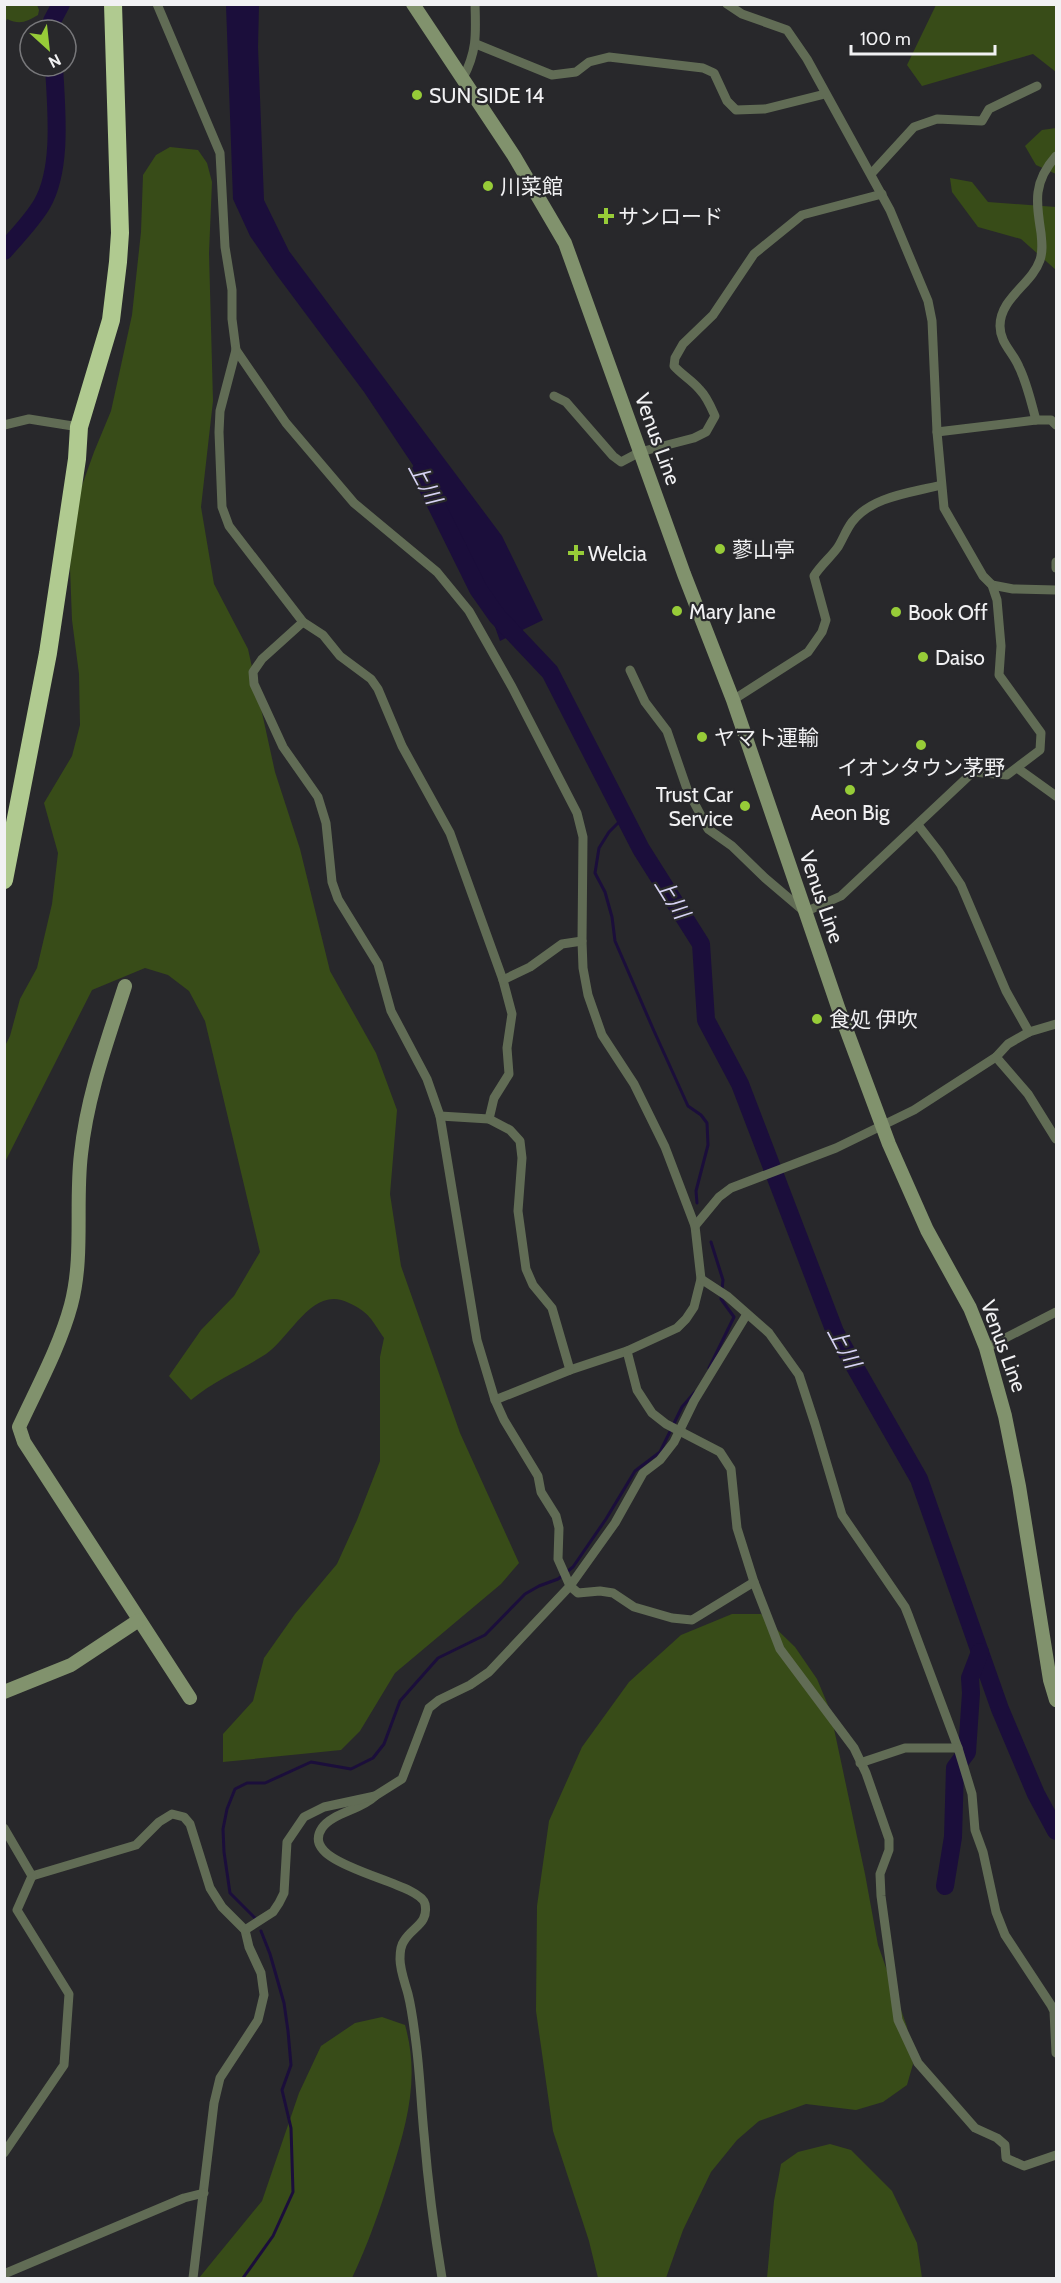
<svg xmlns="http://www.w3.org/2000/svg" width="1061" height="2283" font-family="Cabin,'Noto Sans JP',sans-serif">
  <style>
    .green { fill: #384c18 }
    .water { fill: #1b0e3b }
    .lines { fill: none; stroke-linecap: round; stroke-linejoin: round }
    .stream { stroke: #1b0e3b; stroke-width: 3 }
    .river { stroke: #1b0e3b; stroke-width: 18 }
    .street { stroke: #616c55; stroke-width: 9 }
    .secondary { stroke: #81926d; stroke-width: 14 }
    .highway { stroke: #b0ca90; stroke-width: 18 }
    .poi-dot { fill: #97cc38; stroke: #28282b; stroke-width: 2 }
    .labels { text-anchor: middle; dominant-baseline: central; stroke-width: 4.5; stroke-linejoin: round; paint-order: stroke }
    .poi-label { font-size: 21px; fill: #f1f1f3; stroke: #28282b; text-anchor: start }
    .street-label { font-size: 21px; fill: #f1f1f3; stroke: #28282b }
    .water-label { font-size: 22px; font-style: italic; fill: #d7d3f4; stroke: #28282b }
  </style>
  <rect width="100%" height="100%" fill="#28282b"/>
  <!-- green -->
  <g class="green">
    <path d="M5 4 37 5 39 10 38 15C26 22 20 25 7 19L5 23Z"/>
    <polygon points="936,5 1056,5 1056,72 1033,54 922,86 907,65"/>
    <polygon points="1056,128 1056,174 1036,165 1025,146 1042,130"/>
    <path d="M170 147 198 150 207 163 212 182 209 253 213 401 201 507 214 584 248 649 275 772 300 849 330 971 376 1053 397 1110 390 1194 401 1266 460 1433 519 1563 501 1584 395 1673 360 1731 341 1750 223 1762V1734L253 1701 264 1658 295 1614 337 1564 357 1520 380 1461V1357L384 1338C371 1319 370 1313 349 1303 313 1284 291 1337 266 1354 240 1371 216 1379 191 1400L169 1376 201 1330 234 1296 260 1252 205 1021 189 991 168 975 145 968 92 990 5 1162V1046L10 1036 20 999 37 968 52 904 58 853 44 803 72 756 80 725 79 674 72 620 70 568 75 505 94 452 111 411 132 315 141 232 143 175 156 155Z"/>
    <polygon points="950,178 972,182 988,202 1056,207 1056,270 1021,239 978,227 952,192"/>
    <polygon points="732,1614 761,1614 795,1647 817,1679 830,1710 865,1874 878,1945 907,2027 913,2064 907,2085 883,2102 856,2110 806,2104 759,2121 737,2140 711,2172 683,2230 666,2278 598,2278 589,2241 553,2131 536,2011 537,1906 549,1821 582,1747 629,1682 681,1635"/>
    <path d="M382 2017 405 2025C420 2078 407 2123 391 2174 380 2210 368 2244 352 2278H199L262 2201 299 2093 321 2046 355 2023Z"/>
    <polygon points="830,2144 851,2150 892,2191 917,2243 922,2278 767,2278 774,2201 781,2164 798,2152"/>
  </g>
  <!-- water -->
  <polygon class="water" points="226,5 259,5 258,47 264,200 289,251 502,536 543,620 500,641 465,543 364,392 276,274 250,236 233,199"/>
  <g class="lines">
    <!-- stream -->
    <g class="stream">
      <polyline points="624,817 609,832 599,848 595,873 605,892 612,917 615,941 654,1031 688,1106 701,1115 707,1123 708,1145 696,1191 697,1203"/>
      <polyline points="709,1368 734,1317 721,1299 723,1280 711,1242"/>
      <polyline points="256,1919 230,1893 224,1852 223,1829 227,1809 235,1789 247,1783 265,1783 311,1762 351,1769 373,1758 384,1744 400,1701 438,1658 485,1635 525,1594 539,1586 558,1579 573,1567 606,1519 635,1471 660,1452 682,1407 695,1392"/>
      <polyline points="243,2278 273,2236 293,2192 291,2128 282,2090 291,2065 288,2031 284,2003 270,1954 261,1931"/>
    </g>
    <!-- river -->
    <g class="river">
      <polyline points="53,30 52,21 61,4"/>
      <path d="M4 251C17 236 32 221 42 204 63 168 56 106 54 66"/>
      <polyline points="420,472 478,589 497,616 550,672 641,849 701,944 706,1020 740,1084 835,1332 919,1479 1000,1709 1036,1794 1056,1831"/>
      <polyline points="945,1886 953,1837 955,1768 967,1752 971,1693 970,1678 980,1652"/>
    </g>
    <!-- street -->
    <g class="street">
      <polyline points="157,4 220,153 225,247 232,290 232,319 236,350 286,423 354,503 437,572 469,611 512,687 577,813 583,837 582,941 583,968 588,995 602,1035 634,1084 665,1147 695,1226 701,1279 694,1307 686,1319 677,1328 627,1351 570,1370 495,1400"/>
      <polyline points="476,44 552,75 576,72 589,62 609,57 703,68 714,73 727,101 736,110 765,109 825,94"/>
      <path d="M463 78C477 51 476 35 475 4"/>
      <polyline points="871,174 914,127 937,119 982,121 989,109 1037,86"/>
      <polyline points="236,350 220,411 219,432 222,507 229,526 303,622 323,635 340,656 371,679 378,689 402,746 450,833 503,980 512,1014 507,1048 509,1074 494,1098 489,1119"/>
      <path d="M554 396 566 402 613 456 621 462 640 452 694 438 706 432 715 416C711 407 707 397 700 390 693 381 682 375 674 366L675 358 683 344 713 315 754 254 802 215 882 194"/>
      <path d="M1036 420C1031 402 1027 383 1019 367 1013 352 1000 343 1000 326 1000 298 1032 284 1040 260 1043 251 1042 243 1041 233 1036 201 1033 182 1056 156"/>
      <polyline points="4,425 29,419 79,427"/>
      <polyline points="937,432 1036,420 1051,420 1056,425"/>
      <polyline points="1056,562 1056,568"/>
      <polyline points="992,585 1013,589 1056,590"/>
      <polyline points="303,622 262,659 253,672 254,684 283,747 318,797 326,823 332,882 338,899 378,964 391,1011 427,1079 440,1116 477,1340 495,1400 504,1420 538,1476 541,1492 556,1516 559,1528 558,1559 570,1586 578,1593 600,1591 613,1593 634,1607 672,1618 692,1620 754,1582"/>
      <polyline points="630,670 645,702 667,731 687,789 708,829 732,846 765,878 805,912 841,896 973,772 1007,775 1040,750 1041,733 999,675 1001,646 997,600 992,585 983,576 944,508 937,432 932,321 928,301 890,210 807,59 787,30 742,14 727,4"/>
      <path d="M733 700 808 652 822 632 826 620 814 576C821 565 831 557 838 547 843 539 846 530 852 522 872 496 911 493 941 485"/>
      <polyline points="1017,768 1056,796"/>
      <polyline points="918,825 939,852 961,885 1006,991 1029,1032"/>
      <polyline points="503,980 530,967 562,944 582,941"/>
      <polyline points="996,1057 1028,1094 1056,1139"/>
      <polyline points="440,1116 489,1119 510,1130 520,1141 522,1158 518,1211 526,1269 533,1285 552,1308 570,1370"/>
      <polyline points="695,1226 719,1197 731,1188 836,1148 914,1110 996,1057 1008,1044 1029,1032 1056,1024"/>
      <polyline points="701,1279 727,1296 769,1333 799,1375 815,1424 842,1515 905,1607 909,1617 958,1748 972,1794 975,1830 983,1852 996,1912 1005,1935 1051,2005 1054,2011 1056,2053"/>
      <polyline points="986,1348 1056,1312"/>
      <polyline points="627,1351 637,1390 652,1413 666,1424 720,1452 731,1469 737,1528 754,1582 780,1649 854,1748 866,1773 889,1839 889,1850 880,1874 881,1896 898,2020 918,2063 975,2128 997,2138 1005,2145 1006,2158 1024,2166 1056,2155"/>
      <polyline points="860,1763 905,1748 958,1748"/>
      <path d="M375 1796C361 1810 332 1813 322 1828 296 1867 419 1880 425 1904 429 1924 412 1927 404 1941 401 1945 400 1954 400 1959 400 1970 405 1983 408 1994 412 2010 414 2027 416 2043 420 2074 421 2104 424 2134 428 2183 434 2230 442 2278"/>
      <polyline points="4,1828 32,1876 136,1845 159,1822 172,1814 184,1817 190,1824 210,1888 222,1907 245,1930 249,1947 261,1973 264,1995 258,2020 220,2078 214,2103 193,2278"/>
      <polyline points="245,1930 273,1912 279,1903 284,1893 287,1842 304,1817 324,1807 375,1796 402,1779 429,1708 439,1700 470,1685 489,1672 570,1586 615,1523 643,1473 660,1460 674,1442 694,1401 747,1314"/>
      <polyline points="4,2153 64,2065 69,1994 17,1910 32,1876"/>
      <polyline points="4,2274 184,2198 204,2193"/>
    </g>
    <!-- secondary -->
    <g class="secondary">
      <polyline points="413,4 514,156 565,243 684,574 733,700 839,1010 889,1144 927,1230 970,1308 986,1348 1005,1416 1019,1486 1050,1680 1056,1700"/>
      <path d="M125 986C107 1042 87 1096 81 1154 75 1204 84 1256 71 1305 60 1346 37 1388 19 1427L24 1442 190 1698"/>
      <polyline points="4,1692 71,1665 139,1620"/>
    </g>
    <!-- highway -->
    <polyline class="highway" points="4,880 48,653 77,459 79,427 111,320 118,262 120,233 113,4"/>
  </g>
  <!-- markers -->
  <g class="poi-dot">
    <circle cx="417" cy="95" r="6"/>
    <circle cx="488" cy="186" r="6"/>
    <path d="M603 207h6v6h6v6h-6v6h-6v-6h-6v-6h6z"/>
    <circle cx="720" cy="549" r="6"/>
    <path d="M573 544h6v6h6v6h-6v6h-6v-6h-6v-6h6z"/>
    <circle cx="677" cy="611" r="6"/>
    <circle cx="896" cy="612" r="6"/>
    <circle cx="923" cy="657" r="6"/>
    <circle cx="702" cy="737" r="6"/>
    <circle cx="921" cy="745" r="6"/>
    <circle cx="850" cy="790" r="6"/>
    <circle cx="745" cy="806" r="6"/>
    <circle cx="817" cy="1019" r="6"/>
  </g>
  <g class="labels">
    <!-- poi labels -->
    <g class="poi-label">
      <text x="429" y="95">SUN SIDE 14</text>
      <text x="500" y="186">川菜館</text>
      <text x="618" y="216">サンロード</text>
      <text x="732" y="549">蓼山亭</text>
      <text x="588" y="553">Welcia</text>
      <text x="689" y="611">Mary Jane</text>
      <text x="908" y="612">Book Off</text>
      <text x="935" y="657">Daiso</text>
      <text x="714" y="737">ヤマト運輸</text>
      <text x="921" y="767" text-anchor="middle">イオンタウン茅野</text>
      <text x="733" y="794" text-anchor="end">Trust Car<tspan x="733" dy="24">Service</tspan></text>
      <text x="850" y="812" text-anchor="middle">Aeon Big</text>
      <text x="829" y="1019">食処 伊吹</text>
    </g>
    <!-- street labels -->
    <g class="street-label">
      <text transform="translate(658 439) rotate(70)">Venus Line</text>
      <text transform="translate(822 897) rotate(71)">Venus Line</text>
      <text transform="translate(1004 1346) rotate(70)">Venus Line</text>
    </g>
    <!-- water labels -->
    <g class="water-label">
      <text transform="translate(425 483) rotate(62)">上川</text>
      <text transform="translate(672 898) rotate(58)">上川</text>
      <text transform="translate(844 1347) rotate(62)">上川</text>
    </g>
  </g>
  <!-- border -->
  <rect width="1061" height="2283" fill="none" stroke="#f1f1f3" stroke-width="12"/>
  <!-- north arrow -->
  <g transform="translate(48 48) rotate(153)"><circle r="28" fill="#28282b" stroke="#78787b" stroke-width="1.5"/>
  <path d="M0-4.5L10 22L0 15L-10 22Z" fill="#97cc38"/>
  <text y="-9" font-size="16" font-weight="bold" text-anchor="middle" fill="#f1f1f3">N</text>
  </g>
  <!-- scale -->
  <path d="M851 45v9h144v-9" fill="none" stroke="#f1f1f3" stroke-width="3"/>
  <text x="860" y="45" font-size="18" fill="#f1f1f3" stroke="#28282b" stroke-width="4.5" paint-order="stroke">100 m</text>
</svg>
